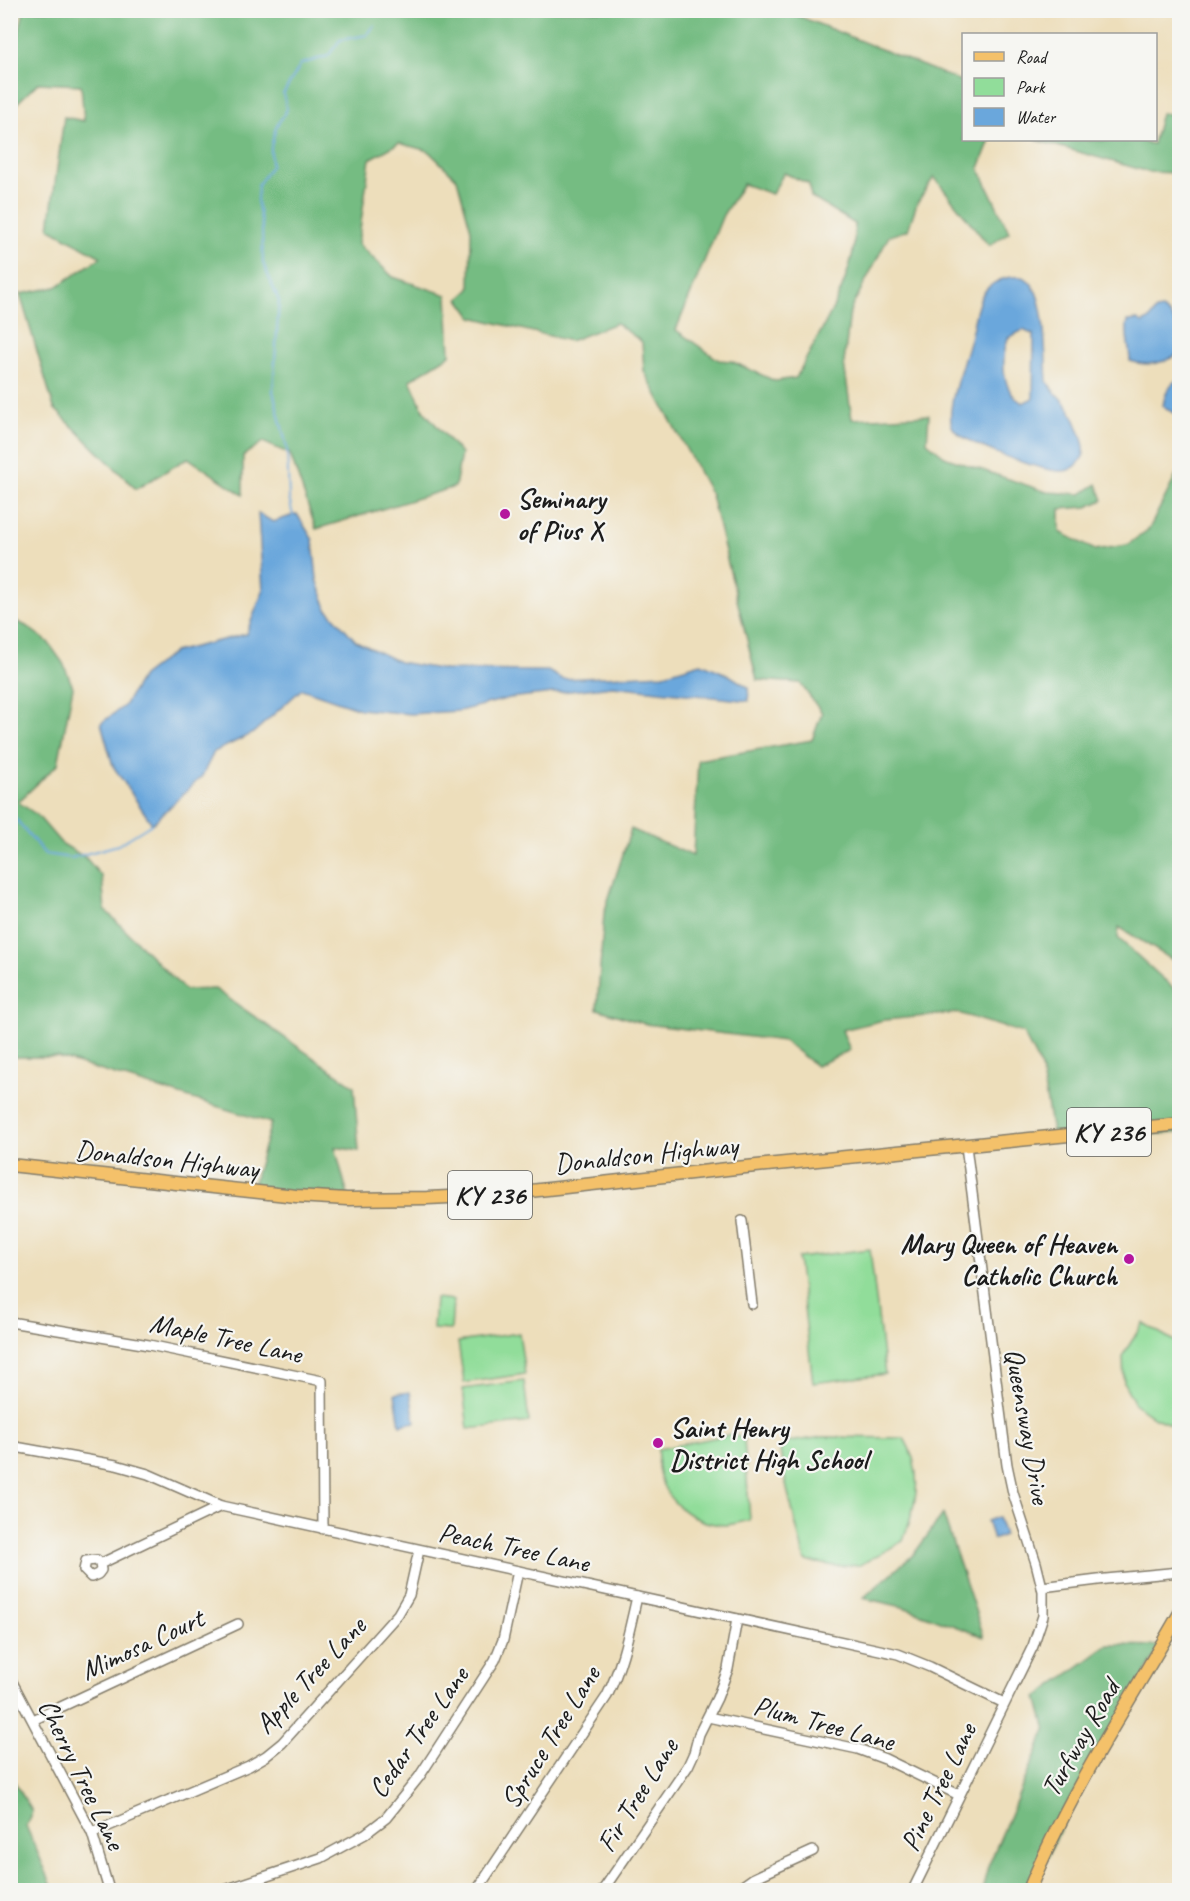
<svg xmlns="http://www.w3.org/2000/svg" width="1190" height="1901" font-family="Caveat,sans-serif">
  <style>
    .green { fill: #91dd9a; stroke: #567c5b; stroke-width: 1.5 }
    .forest { fill: #74bc82; stroke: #486c4f; stroke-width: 1.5; fill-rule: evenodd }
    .water { fill: #6aa7dc; stroke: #43627c; stroke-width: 1.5; fill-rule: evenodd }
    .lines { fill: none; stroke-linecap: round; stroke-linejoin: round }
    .stream { stroke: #6aa7dc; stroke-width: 2 }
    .minor-casing { stroke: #847d6c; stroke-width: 12 }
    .major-casing { stroke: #847d6c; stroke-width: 15 }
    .minor { stroke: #fff; stroke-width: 9 }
    .major { stroke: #f4c16a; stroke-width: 12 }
    .poi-dot { fill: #b5179e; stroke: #f6f6f2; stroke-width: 2 }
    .labels { text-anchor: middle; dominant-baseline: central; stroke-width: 4.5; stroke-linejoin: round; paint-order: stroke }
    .shield { fill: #f6f6f2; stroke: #5d5d5c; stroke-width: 1.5 }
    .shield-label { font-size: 27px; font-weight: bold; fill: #1c1c1c }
    .poi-label { font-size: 28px; font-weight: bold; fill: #1c1c1c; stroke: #f6f6f2; text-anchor: start }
    .street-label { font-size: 28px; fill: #1c1c1c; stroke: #f6f6f2 }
  </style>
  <rect width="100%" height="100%" fill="#f6f6f2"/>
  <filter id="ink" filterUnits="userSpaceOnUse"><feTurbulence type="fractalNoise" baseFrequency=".0167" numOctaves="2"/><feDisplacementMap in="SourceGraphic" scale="12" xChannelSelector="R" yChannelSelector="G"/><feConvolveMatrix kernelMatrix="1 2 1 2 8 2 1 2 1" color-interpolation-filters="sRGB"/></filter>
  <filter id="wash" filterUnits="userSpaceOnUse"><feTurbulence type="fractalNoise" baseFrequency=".008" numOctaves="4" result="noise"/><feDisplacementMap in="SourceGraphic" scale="24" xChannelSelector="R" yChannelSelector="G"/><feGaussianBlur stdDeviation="1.35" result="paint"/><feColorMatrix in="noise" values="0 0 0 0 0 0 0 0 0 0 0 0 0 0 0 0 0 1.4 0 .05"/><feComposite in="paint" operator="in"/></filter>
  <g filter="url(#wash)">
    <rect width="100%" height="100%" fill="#eddebb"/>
    <!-- green -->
    <g class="green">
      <polygon points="870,1249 885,1374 813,1383 798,1258"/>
      <polygon points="435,1298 453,1300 451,1330 433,1329"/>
      <polygon points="1143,1323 1179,1344 1179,1409 1172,1425 1155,1418 1135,1404 1124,1383 1123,1355"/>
      <polygon points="519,1333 525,1374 464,1383 458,1342"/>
      <polygon points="524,1381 529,1422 468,1429 463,1389"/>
      <path d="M733 1434 744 1439 750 1520C742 1522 734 1524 727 1525 693 1525 663 1501 658 1468 657 1462 658 1455 658 1449Z"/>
      <path d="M823 1437 904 1438C925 1473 916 1505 903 1541L860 1565 836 1566 805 1561 787 1489 780 1451 789 1442Z"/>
    </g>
    <!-- forest -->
    <g class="forest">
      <path d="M24 10 786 11 963 82 964 140H990L979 168 1009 232 989 246 934 177 917 203 908 230 889 236 850 311 844 363 852 419 929 415 927 442 947 458 1047 492 1081 494 1097 484 1103 500 1087 507 1060 509V532L1095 550 1127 545 1149 529 1179 470V964L1119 927 1118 938 1179 993 1177 1133 1053 1138 1041 1068 1023 1033 958 1013 884 1020 842 1030 850 1050 816 1066 784 1041 645 1024 597 1009 604 913 631 829 693 856 698 760 812 740 822 713 800 683 757 680 711 495 644 371 642 342 616 323 570 341 472 317 459 299 470 289 471 230 457 179 428 151 399 143 370 159 358 244 393 277 447 295 450 355 410 380 424 411 461 454 455 487 316 529 290 454 263 442 243 456V495L188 458 136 489 54 408 20 294 56 287 101 257 49 228 64 117 84 121 81 85 38 83 11 109V68ZM784 173 809 184 811 197 855 224C854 235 855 246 852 256 842 300 816 338 796 378L775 381 731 361 719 360 676 330 723 215 743 184 772 194Z"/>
      <polygon points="1161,113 1179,115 1179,173 1149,172 1036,140 1136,140 1153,144"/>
      <polygon points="10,618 26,626 48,642 63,663 73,687 58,764 18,802 37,815 61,843 86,858 102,877 105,910 185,990 215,989 354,1086 359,1151 335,1147 348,1196 251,1192 271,1123 57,1057 11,1057"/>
      <polygon points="943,1514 984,1637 903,1607 863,1598 914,1554"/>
      <polygon points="1108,1645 1161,1646 1082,1781 1033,1890 982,1890 988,1867 1046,1730 1037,1697"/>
      <polygon points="11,1776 32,1811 26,1826 54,1890 11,1890"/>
    </g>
    <!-- water -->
    <g class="water">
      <path d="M1010 277C1015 277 1021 276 1024 278 1047 286 1045 359 1047 381 1054 394 1062 398 1069 409 1074 416 1083 439 1084 447 1086 459 1074 471 1062 471 1042 472 964 444 953 428 943 412 967 354 971 335 978 306 977 284 1010 277ZM1023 330 1034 335 1033 398 1023 403C1001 392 1001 359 1008 338Z"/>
      <path d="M1162 309C1178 318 1182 337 1178 354 1164 363 1147 367 1130 361 1130 349 1124 331 1128 321L1138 320 1142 323 1149 320 1156 310Z"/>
      <path d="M1179 378V412L1173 413 1163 406C1165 392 1169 386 1179 378Z"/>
      <polygon points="258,513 273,522 297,514 313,540 317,579 327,609 356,641 399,662 445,670 548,671 562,679 664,674 701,663 729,675 748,687 749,701 613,686 510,698 459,711 410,714 360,709 302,689 253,733 214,752 202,776 152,824 113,766 101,723 124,706 142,676 174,652 246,634 263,591"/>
      <polygon points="410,1392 415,1422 400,1425 395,1394"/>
      <polygon points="998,1517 1004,1535 993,1539 987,1521"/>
    </g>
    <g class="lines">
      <!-- stream -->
      <g class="stream">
        <polyline points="293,516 289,498 287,448 273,391 279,301 263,263 262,226 257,200 258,185 271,166 271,147 276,127 287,109 283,94 301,64 328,56 340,40 367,35 374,26"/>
        <polyline points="10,812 45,854 71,858 118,845 152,824"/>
      </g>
    </g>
  </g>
  <g filter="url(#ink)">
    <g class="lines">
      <!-- minor casing -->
      <g class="minor-casing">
        <g id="minor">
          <polyline points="742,1221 752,1304"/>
          <polyline points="10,1322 149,1345 322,1381 323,1529"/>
          <polyline points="10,1446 116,1465 148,1474 221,1506 898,1654 930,1667 1004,1703"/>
          <polyline points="100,1564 101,1570 98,1574 91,1577 84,1570 86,1561 97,1560 100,1564 221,1506"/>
          <polyline points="1042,1587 1106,1579 1180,1572"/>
          <polyline points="10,1678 92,1833 109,1890"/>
          <polyline points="708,1717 858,1749 885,1759 959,1795"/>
          <polyline points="33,1720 238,1624"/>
          <polyline points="92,1833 249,1766 266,1756 282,1743 398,1614 409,1595 419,1550"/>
          <polyline points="225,1890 321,1858 365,1834 386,1818 419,1777 495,1660 503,1640 518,1571"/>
          <path d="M477 1890 607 1696C623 1664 629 1631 637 1597"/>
          <polyline points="603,1890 688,1766 694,1753 699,1734 717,1698 728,1669 737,1619"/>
          <polyline points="737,1890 754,1878 813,1851"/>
          <polyline points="913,1890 1033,1646 1043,1616 1043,1591 1036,1563 1013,1493 1007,1465 966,1146"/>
        </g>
      </g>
      <!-- major casing -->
      <g class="major-casing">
        <g id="major">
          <polyline points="10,1165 296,1196 347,1199 427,1198 494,1195 736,1168 1180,1124"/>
          <path d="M1029 1890C1069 1793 1128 1704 1180 1613"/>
        </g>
      </g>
      <!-- minor -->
      <use href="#minor" class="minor"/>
      <!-- major -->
      <use href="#major" class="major"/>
    </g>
  </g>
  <!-- markers -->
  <g class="poi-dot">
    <circle cx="505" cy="514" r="6"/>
    <circle cx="1129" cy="1259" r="6"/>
    <circle cx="658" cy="1443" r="6"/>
  </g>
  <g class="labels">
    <!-- shield labels -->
    <g class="shield">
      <rect x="1067" y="1108" width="84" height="48" rx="4.5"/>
      <rect x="448" y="1171" width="84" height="48" rx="4.5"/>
    </g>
    <g class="shield-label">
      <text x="1109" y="1132">KY 236</text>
      <text x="490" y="1195">KY 236</text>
    </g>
    <!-- poi labels -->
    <g class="poi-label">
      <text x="517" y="498">Seminary<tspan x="517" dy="32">of Pius X</tspan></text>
      <text x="1117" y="1243" text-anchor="end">Mary Queen of Heaven<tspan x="1117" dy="32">Catholic Church</tspan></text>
      <text x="670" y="1427">Saint Henry<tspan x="670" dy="32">District High School</tspan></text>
    </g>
    <!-- street labels -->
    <g class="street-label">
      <text transform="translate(646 1154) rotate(-6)">Donaldson Highway</text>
      <text transform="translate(167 1159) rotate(6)">Donaldson Highway</text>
      <text transform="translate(226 1338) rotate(12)">Maple Tree Lane</text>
      <text transform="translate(1028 1426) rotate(80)">Queensway Drive</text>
      <text transform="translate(514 1547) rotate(12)">Peach Tree Lane</text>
      <text transform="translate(142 1644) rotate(-25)">Mimosa Court</text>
      <text transform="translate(310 1675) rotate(-47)">Apple Tree Lane</text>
      <text transform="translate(824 1723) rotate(15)">Plum Tree Lane</text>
      <text transform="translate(418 1732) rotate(-55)">Cedar Tree Lane</text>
      <text transform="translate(550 1737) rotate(-58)">Spruce Tree Lane</text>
      <text transform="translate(1080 1738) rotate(-60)">Turfway Road</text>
      <text transform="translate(82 1774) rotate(64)">Cherry Tree Lane</text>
      <text transform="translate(938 1787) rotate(-64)">Pine Tree Lane</text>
      <text transform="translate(637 1795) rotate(-58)">Fir Tree Lane</text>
    </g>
  </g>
  <!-- margin -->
  <rect width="1190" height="1901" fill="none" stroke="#f6f6f2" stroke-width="36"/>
  <!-- legend -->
  <rect x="962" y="33" width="195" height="108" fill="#f6f6f2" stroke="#9f9f9c" stroke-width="1.5"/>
  <rect x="974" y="52" width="30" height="9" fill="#f4c16a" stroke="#9f9f9c" stroke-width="1.5"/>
  <text x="1016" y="63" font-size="18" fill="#1c1c1c">Road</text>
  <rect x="974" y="78" width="30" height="18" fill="#91dd9a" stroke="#9f9f9c" stroke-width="1.5"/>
  <text x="1016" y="93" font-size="18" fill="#1c1c1c">Park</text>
  <rect x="974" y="108" width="30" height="18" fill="#6aa7dc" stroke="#9f9f9c" stroke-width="1.5"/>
  <text x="1016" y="123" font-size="18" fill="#1c1c1c">Water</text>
</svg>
